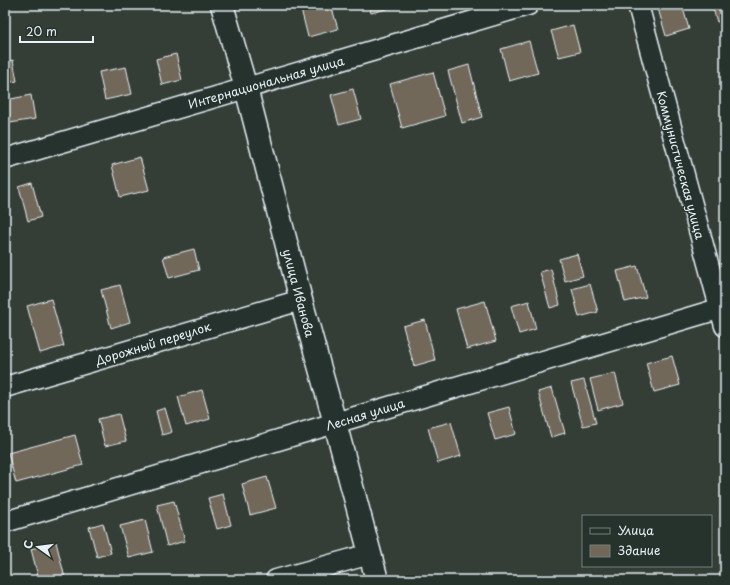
<svg xmlns="http://www.w3.org/2000/svg" width="730" height="585" font-family="'Playpen Sans',sans-serif">
  <style>
    .building { fill: #72685a; stroke: #e8f1f8 }
    .lines { fill: none; stroke-linecap: round; stroke-linejoin: round }
    .minor-casing { stroke: #e8f1f8; stroke-width: 23 }
    .tertiary-casing { stroke: #e8f1f8; stroke-width: 25 }
    .minor { stroke: #26332d; stroke-width: 20 }
    .tertiary { stroke: #26332d; stroke-width: 22 }
    .labels { text-anchor: middle; dominant-baseline: central; stroke-width: 3; stroke-linejoin: round; paint-order: stroke }
    .street-label { font-size: 12px; fill: #e8f1f8; stroke: #26332d }
  </style>
  <rect width="100%" height="100%" fill="#353e36"/>
  <filter id="ink" filterUnits="userSpaceOnUse"><feTurbulence type="fractalNoise" baseFrequency=".025" numOctaves="2"/><feDisplacementMap in="SourceGraphic" scale="8" xChannelSelector="R" yChannelSelector="G"/><feConvolveMatrix kernelMatrix="1 2 1 2 8 2 1 2 1" color-interpolation-filters="sRGB"/></filter>
  <g filter="url(#ink)">
    <!-- building -->
    <g class="building">
      <polygon points="300,5 331,5 338,29 308,37"/>
      <polygon points="369,5 393,5 394,7 371,13"/>
      <polygon points="657,5 682,5 689,29 666,36"/>
      <polygon points="712,5 725,5 725,20 717,22"/>
      <polygon points="573,25 580,52 559,57 551,31"/>
      <polygon points="529,41 538,73 509,81 501,49"/>
      <polygon points="176,54 182,80 162,85 156,59"/>
      <polygon points="13,60 17,81 5,83 5,62"/>
      <polygon points="469,65 482,117 462,123 448,71"/>
      <polygon points="126,67 132,94 105,100 99,72"/>
      <polygon points="433,72 445,116 402,128 390,84"/>
      <polygon points="353,89 361,119 339,125 331,95"/>
      <polygon points="31,95 35,119 10,123 6,100"/>
      <polygon points="140,157 149,190 120,197 112,165"/>
      <polygon points="32,183 41,217 28,221 19,187"/>
      <polygon points="725,235 725,257 719,237"/>
      <polygon points="194,249 199,270 169,278 163,257"/>
      <polygon points="577,254 583,276 565,281 559,259"/>
      <polygon points="637,266 646,297 625,302 617,271"/>
      <polygon points="551,269 560,305 550,308 540,272"/>
      <polygon points="590,284 598,312 579,317 572,289"/>
      <polygon points="120,285 130,322 111,328 101,290"/>
      <polygon points="51,299 64,346 40,353 27,306"/>
      <polygon points="485,301 496,341 467,349 456,309"/>
      <polygon points="529,301 536,329 519,334 511,306"/>
      <polygon points="425,320 435,360 414,366 403,326"/>
      <polygon points="672,356 680,385 654,392 646,363"/>
      <polygon points="615,373 623,403 598,410 590,379"/>
      <polygon points="584,380 596,423 583,426 571,383"/>
      <polygon points="552,388 565,433 551,437 538,392"/>
      <polygon points="202,390 210,419 186,426 178,397"/>
      <polygon points="509,407 516,434 495,440 487,413"/>
      <polygon points="165,408 172,432 162,435 156,411"/>
      <polygon points="119,414 126,441 105,446 98,419"/>
      <polygon points="451,422 461,456 438,463 428,428"/>
      <polygon points="75,435 83,465 16,483 8,453"/>
      <polygon points="267,477 276,508 250,515 242,484"/>
      <polygon points="223,494 231,525 217,529 208,498"/>
      <polygon points="174,501 185,541 167,546 157,505"/>
      <polygon points="145,520 153,552 129,558 120,526"/>
      <polygon points="103,523 111,553 97,557 89,527"/>
      <polygon points="56,542 65,578 59,580 39,580 31,549"/>
    </g>
    <g class="lines">
      <!-- minor casing -->
      <g class="minor-casing">
        <g id="minor">
          <polyline points="638,5 725,326"/>
          <polyline points="5,159 528,5"/>
          <polyline points="5,387 301,300"/>
          <polyline points="5,522 335,423 725,307"/>
          <polyline points="276,580 370,554"/>
        </g>
      </g>
      <!-- tertiary casing -->
      <g class="tertiary-casing">
        <polyline id="tertiary" points="222,5 246,88 301,300 335,423 377,580"/>
      </g>
      <!-- minor -->
      <use href="#minor" class="minor"/>
      <!-- tertiary -->
      <use href="#tertiary" class="tertiary"/>
    </g>
  </g>
  <g class="labels">
    <!-- street labels -->
    <g class="street-label">
      <text transform="translate(266 82) rotate(-16)">Интернациональная улица</text>
      <text transform="translate(681 165) rotate(75)">Коммунистическая улица</text>
      <text transform="translate(299 293) rotate(75)">улица Иванова</text>
      <text transform="translate(153 343) rotate(-17)">Дорожный переулок</text>
      <text transform="translate(365 414) rotate(-17)">Лесная улица</text>
    </g>
  </g>
  <!-- margin -->
  <rect width="730" height="585" fill="none" stroke="#26332d" stroke-width="20"/>
  <rect x="10" y="10" width="710" height="565" fill="none" stroke="#e8f1f8" stroke-width="1.5" filter="url(#ink)"/>
  <!-- legend -->
  <rect x="582" y="515" width="130" height="52" fill="#26332d" stroke="#747f7e"/>
  <rect x="590" y="528" width="20" height="6" fill="#26332d" stroke="#747f7e"/>
  <text x="618" y="535" font-size="12" fill="#e8f1f8">Улица</text>
  <rect x="590" y="545" width="20" height="12" fill="#72685a" stroke="#747f7e"/>
  <text x="618" y="555" font-size="12" fill="#e8f1f8">Здание</text>
  <!-- north arrow -->
  <g transform="translate(38 547) rotate(284)" stroke="#26332d" stroke-width="3" paint-order="stroke">
  <path d="M0-3L7 15L0 10L-7 15Z" fill="#e8f1f8"/>
  <text y="-6" font-size="11" font-weight="bold" text-anchor="middle" fill="#e8f1f8">С</text>
  </g>
  <!-- scale -->
  <path d="M20 36v6h73v-6" fill="none" stroke="#e8f1f8" stroke-width="2"/>
  <text x="26" y="36" font-size="12" fill="#e8f1f8" stroke="#26332d" stroke-width="3" paint-order="stroke">20 m</text>
</svg>
